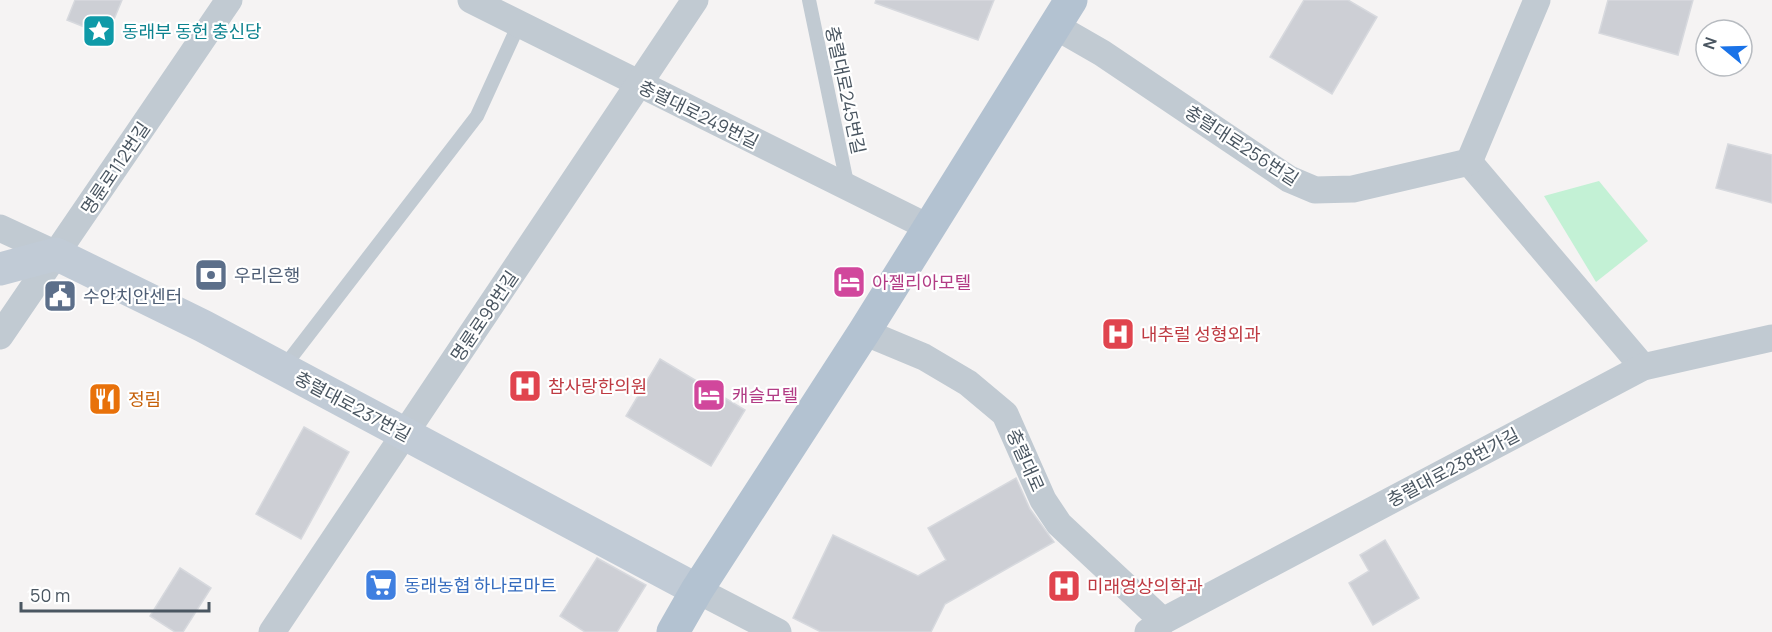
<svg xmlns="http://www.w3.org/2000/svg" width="1772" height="632" font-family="Manrope,'Noto Sans KR',sans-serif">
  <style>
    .green { fill: #c3f1d5 }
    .building { fill: #cdcfd5; stroke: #d7d9de; stroke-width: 1.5 }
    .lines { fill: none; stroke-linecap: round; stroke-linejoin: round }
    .lane { stroke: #c1cad2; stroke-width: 14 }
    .street { stroke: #c1cad2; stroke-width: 27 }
    .secondary { stroke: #c1cbd6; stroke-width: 33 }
    .primary { stroke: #b3c2d1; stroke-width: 33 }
    .labels { text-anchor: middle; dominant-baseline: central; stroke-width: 4.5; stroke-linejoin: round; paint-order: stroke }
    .culture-label { font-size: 18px; fill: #0d838f; stroke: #fff; text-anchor: start }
    .street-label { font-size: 18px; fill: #4a5661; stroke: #fff }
    .service-label { font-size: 18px; fill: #4e5e75; stroke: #fff; text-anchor: start }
    .hotel-label { font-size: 18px; fill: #b23c85; stroke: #fff; text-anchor: start }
    .health-label { font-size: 18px; fill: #be3a42; stroke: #fff; text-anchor: start }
    .food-label { font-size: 18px; fill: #c56008; stroke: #fff; text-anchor: start }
    .shop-label { font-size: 18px; fill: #366cbe; stroke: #fff; text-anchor: start }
  </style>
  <rect width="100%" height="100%" fill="#f5f3f3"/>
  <!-- green -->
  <polygon class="green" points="1599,181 1648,241 1596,282 1544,196"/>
  <!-- building -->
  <g class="building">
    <polygon points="75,0 122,0 107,36 67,20"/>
    <polygon points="876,0 994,0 978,40 875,3"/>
    <polygon points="1304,0 1348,0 1377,17 1332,94 1270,57"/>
    <polygon points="1608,0 1693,0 1678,55 1599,33"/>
    <polygon points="1728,144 1772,155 1772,203 1716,188"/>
    <polygon points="660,359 745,410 711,466 626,416"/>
    <polygon points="304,427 349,452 301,539 256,514"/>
    <polygon points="1016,478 1030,509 1054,542 945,604 931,632 821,632 793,618 833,535 918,576 946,560 928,528"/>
    <polygon points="1385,540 1419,598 1373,625 1349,583 1369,571 1360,555"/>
    <polygon points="597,558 646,585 617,632 585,632 560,616"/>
    <polygon points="180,568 211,588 183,632 175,632 150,616"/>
  </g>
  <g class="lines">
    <!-- lane -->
    <g class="lane">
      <polyline points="809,0 848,188"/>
      <polyline points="283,368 477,116 519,24"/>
    </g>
    <!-- street -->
    <g class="street">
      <polyline points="471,0 928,227"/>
      <polyline points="1055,26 1102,53 1289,179 1315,190 1353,189 1469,162 1643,367"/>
      <polyline points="1469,162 1537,0"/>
      <polyline points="0,228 56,254"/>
      <polyline points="864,332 924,357 968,383 1005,414 1043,500 1059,524 1163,621"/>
      <polyline points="0,336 229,0"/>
      <polyline points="697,590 778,632"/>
      <polyline points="272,632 695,0"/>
      <polyline points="1148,632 1163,621 1643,367 1772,338"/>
    </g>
    <!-- secondary -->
    <polyline class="secondary" points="0,269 56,254 203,326 697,590"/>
    <!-- primary -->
    <polyline class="primary" points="673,632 697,590 864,332 1071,0"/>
  </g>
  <!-- icons -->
  <defs>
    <g id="sight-square" transform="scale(1.725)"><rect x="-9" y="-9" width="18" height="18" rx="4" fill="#0f9aa8" stroke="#fff"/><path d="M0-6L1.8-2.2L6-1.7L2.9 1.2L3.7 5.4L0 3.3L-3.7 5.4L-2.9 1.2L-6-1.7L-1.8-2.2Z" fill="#fff"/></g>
    <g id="bank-square" transform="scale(1.725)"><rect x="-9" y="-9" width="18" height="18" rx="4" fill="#5c6f8a" stroke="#fff"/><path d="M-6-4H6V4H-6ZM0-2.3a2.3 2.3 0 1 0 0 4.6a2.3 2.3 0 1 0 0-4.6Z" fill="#fff"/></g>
    <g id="hotel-square" transform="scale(1.725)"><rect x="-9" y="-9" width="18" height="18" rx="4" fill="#d1479c" stroke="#fff"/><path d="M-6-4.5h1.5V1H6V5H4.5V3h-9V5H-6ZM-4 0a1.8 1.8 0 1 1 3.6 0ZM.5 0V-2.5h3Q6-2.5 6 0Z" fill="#fff"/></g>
    <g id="civic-square" transform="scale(1.725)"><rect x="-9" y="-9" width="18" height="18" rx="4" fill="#5c6f8a" stroke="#fff"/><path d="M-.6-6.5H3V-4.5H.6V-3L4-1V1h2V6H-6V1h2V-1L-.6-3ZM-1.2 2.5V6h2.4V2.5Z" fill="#fff"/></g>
    <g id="hospital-square" transform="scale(1.725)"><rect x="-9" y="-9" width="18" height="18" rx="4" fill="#e0444e" stroke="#fff"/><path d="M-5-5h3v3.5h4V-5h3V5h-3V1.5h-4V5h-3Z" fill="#fff"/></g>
    <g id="restaurant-square" transform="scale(1.725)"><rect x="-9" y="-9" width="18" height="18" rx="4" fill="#e8710a" stroke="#fff"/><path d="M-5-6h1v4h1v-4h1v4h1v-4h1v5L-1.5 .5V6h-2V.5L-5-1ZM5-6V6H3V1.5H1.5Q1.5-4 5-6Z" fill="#fff"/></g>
    <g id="supermarket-square" transform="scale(1.725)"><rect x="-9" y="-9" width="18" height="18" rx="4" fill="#3f7fe0" stroke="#fff"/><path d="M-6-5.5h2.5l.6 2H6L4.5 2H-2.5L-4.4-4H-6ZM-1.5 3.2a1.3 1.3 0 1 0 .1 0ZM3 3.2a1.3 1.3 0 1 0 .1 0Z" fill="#fff"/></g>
  </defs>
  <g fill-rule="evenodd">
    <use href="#sight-square" x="99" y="31"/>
    <use href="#bank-square" x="211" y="275"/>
    <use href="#hotel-square" x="849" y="282"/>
    <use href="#civic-square" x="60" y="296"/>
    <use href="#hospital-square" x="1118" y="334"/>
    <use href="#hospital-square" x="525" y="386"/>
    <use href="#hotel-square" x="709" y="395"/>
    <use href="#restaurant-square" x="105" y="399"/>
    <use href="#supermarket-square" x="381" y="585"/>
    <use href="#hospital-square" x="1064" y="586"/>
  </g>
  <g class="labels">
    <!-- culture labels -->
    <g class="culture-label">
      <text x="122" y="31">동래부 동헌 충신당</text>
    </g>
    <!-- street labels -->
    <g class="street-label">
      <text transform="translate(846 90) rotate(78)">충렬대로245번길</text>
      <text transform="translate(699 114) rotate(26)">충렬대로249번길</text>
      <text transform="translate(1242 145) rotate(33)">충렬대로256번길</text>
      <text transform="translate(115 168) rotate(-56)">명륜로112번길</text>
      <text transform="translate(484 316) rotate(-56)">명륜로98번길</text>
      <text transform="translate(353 406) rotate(28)">충렬대로237번길</text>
      <text transform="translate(1026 460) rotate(66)">충렬대로</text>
      <text transform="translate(1453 467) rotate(-28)">충렬대로238번가길</text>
    </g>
    <!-- service labels -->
    <g class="service-label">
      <text x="234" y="275">우리은행</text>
      <text x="83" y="296">수안치안센터</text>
    </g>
    <!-- hotel labels -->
    <g class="hotel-label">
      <text x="872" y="282">아젤리아모텔</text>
      <text x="732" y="395">캐슬모텔</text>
    </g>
    <!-- health labels -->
    <g class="health-label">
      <text x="1141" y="334">내추럴 성형외과</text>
      <text x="548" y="386">참사랑한의원</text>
      <text x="1087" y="586">미래영상의학과</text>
    </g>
    <!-- food labels -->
    <g class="food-label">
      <text x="128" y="399">정림</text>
    </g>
    <!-- shop labels -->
    <g class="shop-label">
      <text x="404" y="585">동래농협 하나로마트</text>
    </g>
  </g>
  <!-- north arrow -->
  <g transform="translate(1724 48) rotate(289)"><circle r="28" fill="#ffffff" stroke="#b7bbc0" stroke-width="1.5"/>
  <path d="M0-4.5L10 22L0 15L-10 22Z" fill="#1a73e8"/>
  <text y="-9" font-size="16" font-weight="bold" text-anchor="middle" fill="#4a5661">N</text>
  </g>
  <!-- scale -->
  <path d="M21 602v9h188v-9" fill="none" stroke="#4a5661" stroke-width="3"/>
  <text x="30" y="602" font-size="18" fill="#4a5661" stroke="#ffffff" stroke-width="4.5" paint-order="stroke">50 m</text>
</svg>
